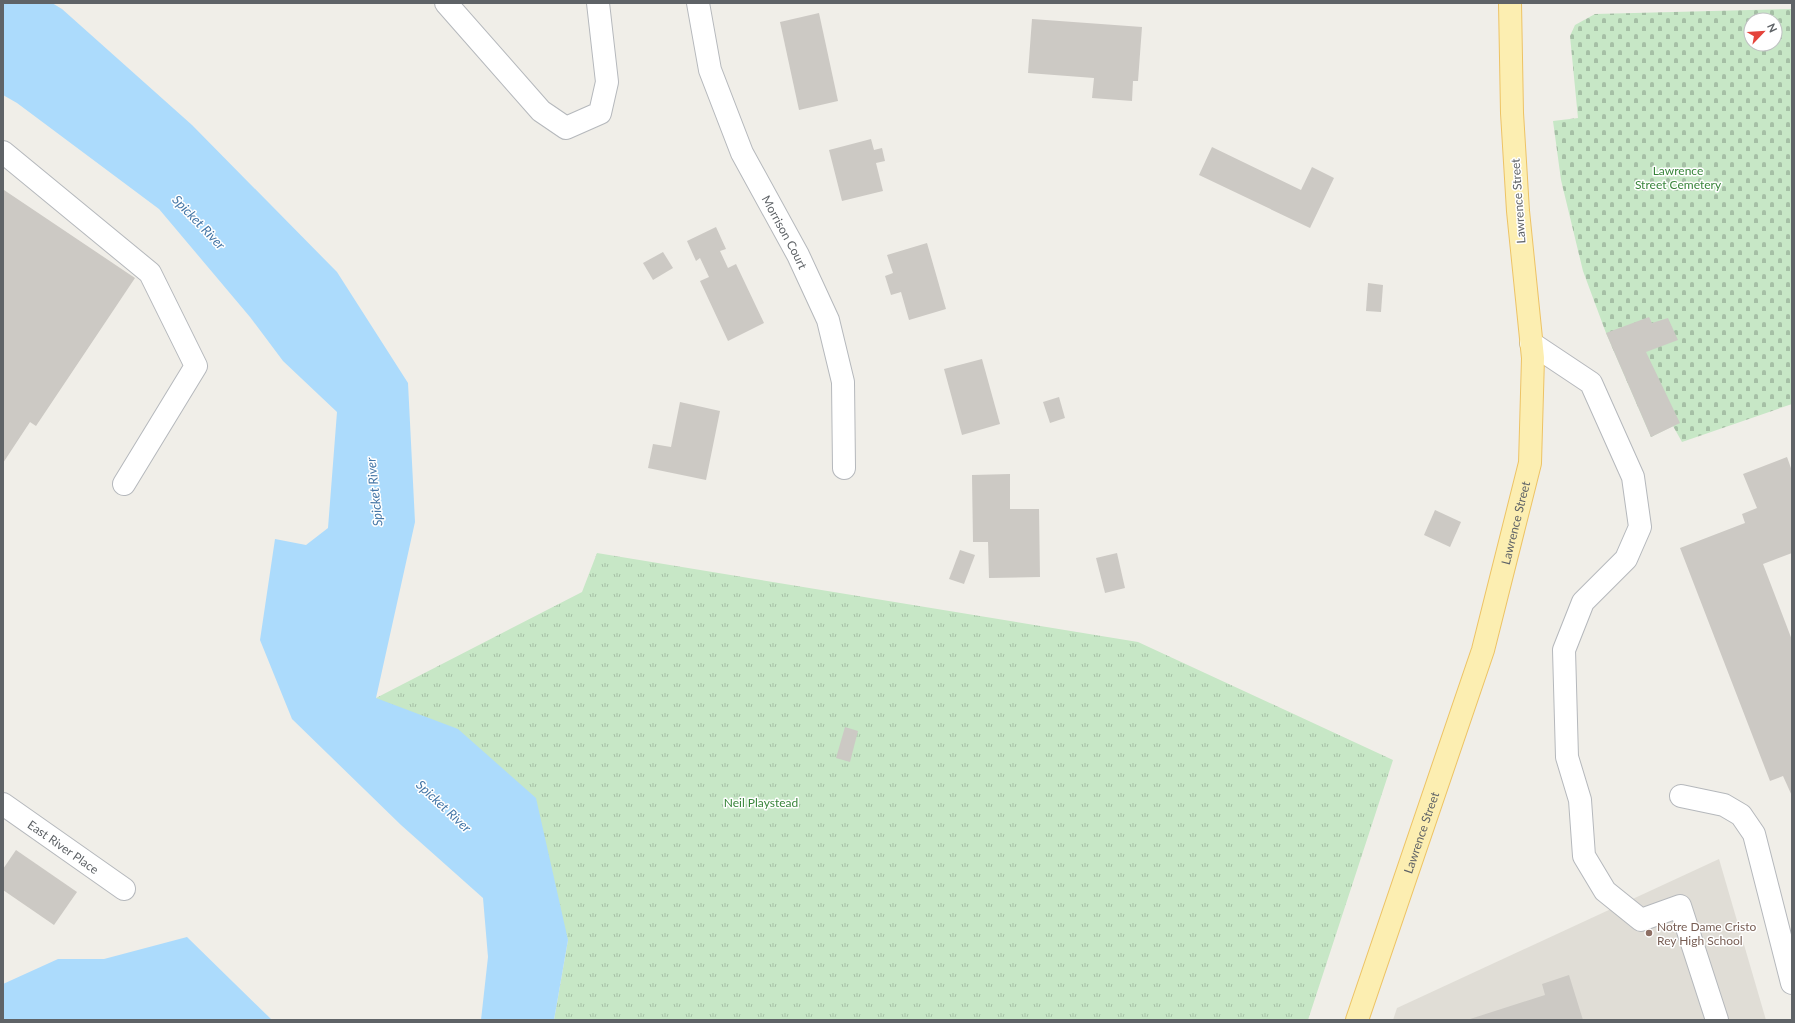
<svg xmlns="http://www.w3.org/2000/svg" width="1795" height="1023" font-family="Lato,sans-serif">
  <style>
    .education { fill: #e0ddd6 }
    .cemetery { fill: url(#cemetery-stones); fill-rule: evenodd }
    .park { fill: url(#park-tufts) }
    .water { fill: #acdbfc }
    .building { fill: #ccc9c4 }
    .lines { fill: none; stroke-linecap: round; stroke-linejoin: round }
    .minor-casing { stroke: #b5b8bc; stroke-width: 24 }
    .major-casing { stroke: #edc365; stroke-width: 24 }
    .minor { stroke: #fff; stroke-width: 22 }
    .major { stroke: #fceeb1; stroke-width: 22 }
    .education-dot { fill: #8d6e63; stroke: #fff; stroke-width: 1.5 }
    .labels { text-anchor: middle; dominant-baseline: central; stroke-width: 3; stroke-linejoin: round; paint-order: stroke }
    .park-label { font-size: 12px; fill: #39853b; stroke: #fff }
    .street-label { font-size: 12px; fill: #5f6367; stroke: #fff }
    .education-label { font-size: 12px; fill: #785e54; stroke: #fff; text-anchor: start }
    .water-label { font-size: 13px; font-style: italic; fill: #4577a7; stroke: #fff }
  </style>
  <defs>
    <pattern id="cemetery-stones" width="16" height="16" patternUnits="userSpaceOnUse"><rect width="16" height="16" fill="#c7e7c6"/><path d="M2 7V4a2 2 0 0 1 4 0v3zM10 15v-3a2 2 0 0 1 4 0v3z" fill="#a5bfa5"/></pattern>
    <pattern id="park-tufts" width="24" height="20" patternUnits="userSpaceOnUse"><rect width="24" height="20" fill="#c7e7c6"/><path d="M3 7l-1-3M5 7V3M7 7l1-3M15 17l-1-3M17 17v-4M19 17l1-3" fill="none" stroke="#a5bfa5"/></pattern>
  </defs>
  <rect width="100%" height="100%" fill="#f0eee8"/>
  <!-- education -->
  <polygon class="education" points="1719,859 1766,1020 1393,1020 1397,1008"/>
  <!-- cemetery -->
  <path class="cemetery" d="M1792 9V404L1682 442 1673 426 1651 437 1606 333 1583 271 1561 180 1553 121 1578 118 1570 36 1575 25 1595 14ZM1751 20H1775V44H1751Z"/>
  <!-- park -->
  <polygon class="park" points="597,553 1138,642 1393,760 1308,1020 554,1020 568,940 376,698 582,592"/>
  <!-- water -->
  <g class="water">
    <polygon points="3,3 52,3 62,9 192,125 337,272 408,383 415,522 376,698 458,729 536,798 568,940 554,1020 481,1020 488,957 483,898 401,825 292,719 260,640 275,539 306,545 328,528 337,412 283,361 250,317 159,209 17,103 3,95"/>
    <polygon points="187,937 272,1020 3,1020 3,984 58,959 104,959"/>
  </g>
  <!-- building -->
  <g class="building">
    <polygon points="819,13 838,101 799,110 780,22"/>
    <polygon points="1032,19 1142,27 1138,81 1133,81 1132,101 1092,98 1094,78 1028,73"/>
    <polygon points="871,139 874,150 882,148 885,161 876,163 883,191 842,201 829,150"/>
    <polygon points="1212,147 1301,190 1312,167 1334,178 1310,228 1199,175"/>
    <polygon points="4,190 135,278 36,426 30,422 3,463"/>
    <polygon points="716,227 726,249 720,251 728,268 736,264 764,323 728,341 700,281 709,277 700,258 696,261 687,241"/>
    <polygon points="927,243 946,309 909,320 901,292 891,295 885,276 893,273 887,255"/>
    <polygon points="663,252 673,268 653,280 643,263"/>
    <polygon points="1368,283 1383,285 1381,312 1366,311"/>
    <polygon points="1649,317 1652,323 1668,318 1678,340 1646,352 1680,423 1651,437 1606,333"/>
    <polygon points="982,359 1000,424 962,435 944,369"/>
    <polygon points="1059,397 1065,418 1050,423 1043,402"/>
    <polygon points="680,402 720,411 706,480 648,468 653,444 671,447"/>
    <polygon points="1787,457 1792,471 1792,553 1763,564 1792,640 1792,796 1783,776 1770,781 1680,548 1745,523 1742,514 1757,508 1743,474"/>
    <polygon points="1010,474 1010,509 1039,509 1040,577 989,578 988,542 973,542 972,475"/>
    <polygon points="1435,510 1461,522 1450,547 1424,535"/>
    <polygon points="960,550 975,555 964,584 949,579"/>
    <polygon points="1117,553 1125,588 1105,593 1096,558"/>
    <polygon points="845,727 858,731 850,762 836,758"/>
    <polygon points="16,850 77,892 54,925 3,890 3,869"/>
    <polygon points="1569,975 1583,1020 1467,1020 1545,995 1542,984"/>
  </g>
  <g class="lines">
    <!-- minor casing -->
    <g class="minor-casing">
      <g id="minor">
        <polyline points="446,3 541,111 566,128 600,113 607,82 598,3"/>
        <path id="s1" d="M698 3 710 70 742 153 798 255 828 320 843 382 844 468"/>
        <polyline points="3,152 150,273 196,366 124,484"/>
        <polyline points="1531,343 1591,383 1633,477 1640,527 1626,559 1583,602 1564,650 1567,757 1580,800 1584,856 1605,891 1641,920 1680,906 1717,1020"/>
        <polyline points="1681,796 1724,805 1741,815 1754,834 1792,983"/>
        <path id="s2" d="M3 804 124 889"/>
      </g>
    </g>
    <!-- major casing -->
    <g class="major-casing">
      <g id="major">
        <path id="s3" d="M1357 1020 1483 650 1530 463 1533 358 1518 211 1512 113 1510 3"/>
      </g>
    </g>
    <!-- minor -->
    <use href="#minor" class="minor"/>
    <!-- major -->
    <use href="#major" class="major"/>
  </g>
  <!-- markers -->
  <circle class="education-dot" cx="1649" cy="933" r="4"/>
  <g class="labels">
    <!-- park labels -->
    <g class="park-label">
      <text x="1678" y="170">Lawrence<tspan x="1678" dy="14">Street Cemetery</tspan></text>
      <text x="761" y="802">Neil Playstead</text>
    </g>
    <!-- street labels -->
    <g class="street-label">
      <text transform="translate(1518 201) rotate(-94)">Lawrence Street</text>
      <text stroke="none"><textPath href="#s1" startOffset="247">Morrison Court</textPath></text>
      <text stroke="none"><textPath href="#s3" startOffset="522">Lawrence Street</textPath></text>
      <text stroke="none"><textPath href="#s3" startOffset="198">Lawrence Street</textPath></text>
      <text stroke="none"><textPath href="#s2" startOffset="74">East River Place</textPath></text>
    </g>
    <!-- education labels -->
    <g class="education-label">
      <text x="1657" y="926">Notre Dame Cristo<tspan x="1657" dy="14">Rey High School</tspan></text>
    </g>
    <!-- water labels -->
    <g class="water-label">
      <text transform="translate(199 222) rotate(46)">Spicket River</text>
      <text transform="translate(374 492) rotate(-96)">Spicket River</text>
      <text transform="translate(444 806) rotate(43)">Spicket River</text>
    </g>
  </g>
  <!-- border -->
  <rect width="1795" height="1023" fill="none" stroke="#5f6367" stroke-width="8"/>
  <!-- north arrow -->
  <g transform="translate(1763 32) rotate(65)"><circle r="19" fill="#ffffff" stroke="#bfc1c2"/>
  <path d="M0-3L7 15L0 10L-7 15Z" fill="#e4443b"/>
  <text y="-6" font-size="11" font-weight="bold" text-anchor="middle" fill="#5f6367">N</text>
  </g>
</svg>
